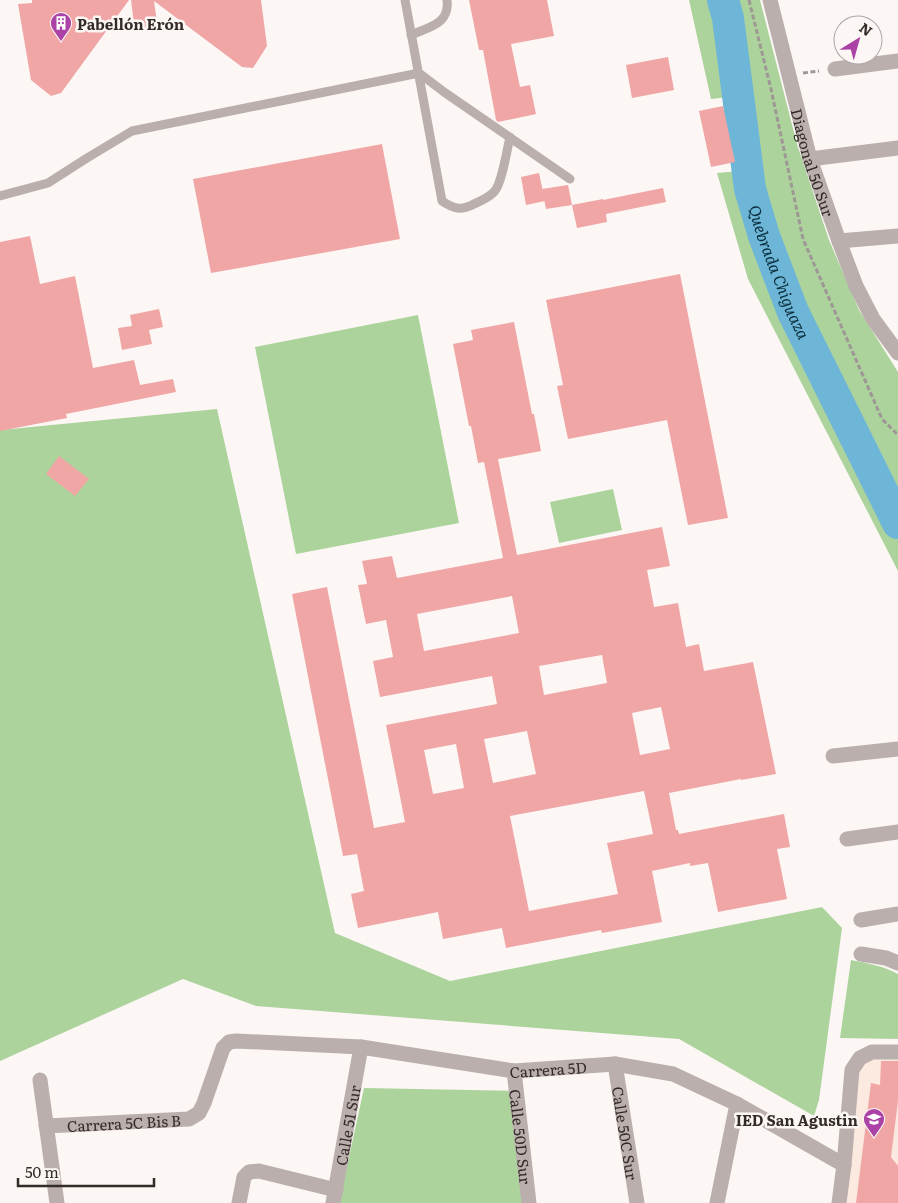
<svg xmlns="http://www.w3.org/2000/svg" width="898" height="1203" font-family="Literata,serif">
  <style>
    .built { fill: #fceae1 }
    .green { fill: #add39d }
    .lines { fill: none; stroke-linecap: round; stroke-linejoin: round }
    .river { stroke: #6db6d7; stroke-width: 32 }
    .building { fill: #f0a6a5; fill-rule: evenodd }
    .path { stroke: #9e9795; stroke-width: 3; stroke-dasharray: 5 2.5; stroke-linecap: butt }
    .service { stroke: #baafad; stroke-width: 9 }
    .minor { stroke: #baafad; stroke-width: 15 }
    .tertiary { stroke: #baafad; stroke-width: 15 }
    .labels { text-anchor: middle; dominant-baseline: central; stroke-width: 5; stroke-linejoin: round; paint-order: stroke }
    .poi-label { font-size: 15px; font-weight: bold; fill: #332b27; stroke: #fcf7f5; text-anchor: start }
    .street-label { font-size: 15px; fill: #332b27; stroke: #fcf7f5 }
    .water-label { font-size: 16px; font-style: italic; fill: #0a2e3c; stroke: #fcf7f5 }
  </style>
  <rect width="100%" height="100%" fill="#fcf7f5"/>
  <!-- built -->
  <polygon class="built" points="874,1055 898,1056 898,1203 842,1203 859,1074 865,1065"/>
  <!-- green -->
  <g class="green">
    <polygon points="689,0 760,0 797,144 829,240 859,310 898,372 898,571 748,279 717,173 739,171 730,97 711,99"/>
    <polygon points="418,315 459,523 296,554 255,347"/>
    <polygon points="217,409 335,933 450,981 822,907 842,928 819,1100 814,1116 679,1039 256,1006 183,979 0,1061 0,430"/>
    <polygon points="613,489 622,530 559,543 550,502"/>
    <path d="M851 960C867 963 883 966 898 974V1039L840 1038Z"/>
    <polygon points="364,1088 519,1091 531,1203 339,1203"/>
  </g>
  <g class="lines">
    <!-- river -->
    <path class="river" id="s1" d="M723 0 728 18 750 189 764 236 793 312 898 523"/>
  </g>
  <!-- building -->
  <g class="building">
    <polygon points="32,0 129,0 61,93 51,96 31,80 18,4 32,3"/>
    <polygon points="131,0 261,0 267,46 253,68 242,67 154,1 158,29 135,32"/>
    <polygon points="469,0 547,0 554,36 511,44 520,87 530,85 536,114 498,122 496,120 483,50 479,50"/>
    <polygon points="668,57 674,90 632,98 626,65"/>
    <polygon points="723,106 735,162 711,167 699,111"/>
    <polygon points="382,144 400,239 211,273 193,179"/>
    <polygon points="539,173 545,201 526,205 521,177"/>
    <polygon points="568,185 572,205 546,209 542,189"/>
    <polygon points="663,188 666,202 606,214 607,222 577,228 572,205 603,199 603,200"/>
    <polygon points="30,236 40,284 75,276 93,368 134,360 140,385 173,379 176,392 66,414 67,418 0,431 0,242"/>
    <polygon points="680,274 728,518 688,525 667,420 568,439 557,386 563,385 546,300"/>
    <polygon points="159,309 163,327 149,330 152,344 122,350 118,328 132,326 130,315"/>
    <path d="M514 322 532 414H534L541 451 498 459 517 555 662 527 670 566 647 570 654 607 678 603 686 647 699 644 704 671 753 662 776 774 741 780V779L669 793 676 830H678L679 834 784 814 790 847 777 849 787 899 718 912 708 863 690 866V863L652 871 662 922 602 933 601 930 506 948 502 928 443 939 438 912 358 928 351 894 364 891 357 854 343 856 292 594 327 587 374 828 405 822 386 725 497 704 492 676 380 697 373 661 393 657 386 620 366 624 358 585 367 584 362 561 392 556 397 578 503 558 484 462 478 463 471 426H469L453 344 473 340 471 330ZM512 596 519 633 424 651 417 614ZM602 655 607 683 544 695 539 666ZM661 707 670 749 640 755 632 713ZM527 731 536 774 493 783 484 739ZM456 744 464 788 433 794 424 750ZM644 791 653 834 607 843 618 894 529 911 510 816Z"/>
    <polygon points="59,456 89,479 75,496 46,474"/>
    <polygon points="881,1061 898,1061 898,1101 891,1157 898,1166 898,1203 856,1203 871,1083 880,1085"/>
  </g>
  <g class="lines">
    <!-- path -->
    <g class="path">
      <polyline points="749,0 771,89 803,239 882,419 898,435"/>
      <polyline points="803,73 819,71"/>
    </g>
    <!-- service -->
    <g class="service">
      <path d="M405 0 442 201C454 209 461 211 474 204 481 201 488 198 494 192 502 184 507 149 510 137"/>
      <path d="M411 35C429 27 450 24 447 0"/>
      <polyline points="0,196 48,183 87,158 132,131 419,73 444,92 570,179"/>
    </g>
    <!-- minor -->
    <g class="minor">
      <polyline points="835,69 898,61"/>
      <polyline points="810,159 898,148"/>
      <polyline points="839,241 898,236"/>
      <polyline points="833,756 898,749"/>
      <polyline points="847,839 898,832"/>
      <polyline points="861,920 898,914"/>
      <polyline points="861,954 886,958 898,963"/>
      <path id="s2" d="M615 1064 637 1203"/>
      <path id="s3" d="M514 1071 529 1203"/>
      <polyline points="40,1080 57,1203"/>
      <path id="s4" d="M46 1126 189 1119 199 1113 204 1103 223 1048 229 1042 236 1041 361 1047 514 1071 615 1064 673 1074 737 1104 844 1165"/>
      <polyline points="239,1203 244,1177 249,1172 259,1171 336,1190"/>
      <path id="s5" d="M333 1203 361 1047"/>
      <polyline points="717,1203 737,1104"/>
      <polyline points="839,1203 844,1165 852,1070 860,1058 872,1052 898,1052"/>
    </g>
    <!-- tertiary -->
    <path class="tertiary" id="s6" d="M770 0 810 159 839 241 856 286 873 319 898 353"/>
  </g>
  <!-- icons -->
  <defs>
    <g id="building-pin" transform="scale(1.125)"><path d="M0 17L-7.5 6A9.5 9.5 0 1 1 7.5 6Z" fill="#ab42a5" stroke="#fcf7f5"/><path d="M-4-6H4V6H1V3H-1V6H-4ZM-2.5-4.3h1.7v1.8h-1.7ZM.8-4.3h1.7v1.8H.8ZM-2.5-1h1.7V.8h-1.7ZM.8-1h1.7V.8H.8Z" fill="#fff"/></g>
    <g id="school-pin" transform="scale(1.125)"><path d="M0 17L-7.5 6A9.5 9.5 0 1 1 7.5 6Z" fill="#ab42a5" stroke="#fcf7f5"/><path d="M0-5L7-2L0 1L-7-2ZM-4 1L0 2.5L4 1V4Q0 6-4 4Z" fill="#fff"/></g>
  </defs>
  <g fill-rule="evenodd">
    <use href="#building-pin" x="61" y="23"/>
    <use href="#school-pin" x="874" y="1119"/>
  </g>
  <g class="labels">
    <!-- poi labels -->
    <g class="poi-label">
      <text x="77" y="23">Pabellón Erón</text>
      <text x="858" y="1119" text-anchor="end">IED San Agustin</text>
    </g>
    <!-- street labels -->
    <g class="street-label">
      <text stroke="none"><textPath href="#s6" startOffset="168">Diagonal 50 Sur</textPath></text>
      <text stroke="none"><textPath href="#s4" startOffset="554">Carrera 5D</textPath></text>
      <text stroke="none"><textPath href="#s4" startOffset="78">Carrera 5C Bis B</textPath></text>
      <text stroke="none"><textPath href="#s5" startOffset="79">Calle 51 Sur</textPath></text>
      <text stroke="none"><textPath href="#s2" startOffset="70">Calle 50C Sur</textPath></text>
      <text stroke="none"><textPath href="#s3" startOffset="66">Calle 50D Sur</textPath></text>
    </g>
    <!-- water labels -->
    <g class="water-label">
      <text stroke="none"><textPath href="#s1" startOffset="279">Quebrada Chiguaza</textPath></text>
    </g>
  </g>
  <!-- north arrow -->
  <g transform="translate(858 40) rotate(37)"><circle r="24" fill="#fcf7f5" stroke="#aca5a3"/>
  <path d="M0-4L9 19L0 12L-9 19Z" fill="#ab42a5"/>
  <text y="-8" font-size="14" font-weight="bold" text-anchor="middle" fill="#332b27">N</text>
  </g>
  <!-- scale -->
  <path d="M18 1178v8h136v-8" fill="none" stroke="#332b27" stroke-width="2.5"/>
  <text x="25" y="1178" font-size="15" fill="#332b27" stroke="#fcf7f5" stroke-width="4" paint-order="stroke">50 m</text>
</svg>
